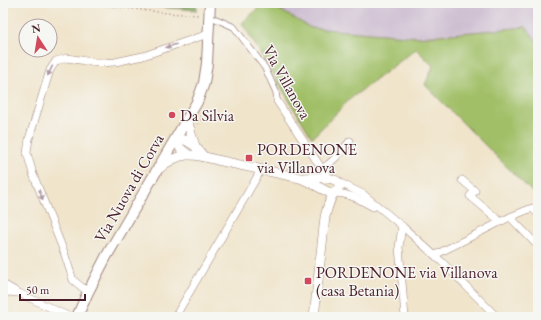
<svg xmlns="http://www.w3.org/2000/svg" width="541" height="320" font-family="'EB Garamond',serif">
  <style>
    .industrial { fill: #cebed1 }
    .green { fill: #a0bf66; stroke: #756f48 }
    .forest { fill: #80a65b; stroke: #656243 }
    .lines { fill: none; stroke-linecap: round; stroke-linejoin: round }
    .pedestrian-casing { stroke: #9d827a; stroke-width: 7 }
    .minor-casing { stroke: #9d827a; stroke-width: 8 }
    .tertiary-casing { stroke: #9d827a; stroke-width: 10 }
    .secondary-casing { stroke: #9d827a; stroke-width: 12 }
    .path { stroke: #9d827a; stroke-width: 1.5; stroke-dasharray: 1 3; stroke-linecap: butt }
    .pedestrian { stroke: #fff; stroke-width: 5.5 }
    .minor { stroke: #fff; stroke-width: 7 }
    .tertiary { stroke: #fff; stroke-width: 9 }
    .secondary { stroke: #fff; stroke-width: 10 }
    .rail { stroke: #4a1f2b; stroke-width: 2.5; stroke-dasharray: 6 3; stroke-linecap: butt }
    .oneway { fill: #ae9aa0 }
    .poi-dot { fill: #d1495b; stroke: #f6f6f2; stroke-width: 1.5 }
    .labels { text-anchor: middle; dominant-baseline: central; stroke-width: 3; stroke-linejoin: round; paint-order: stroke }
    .street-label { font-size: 16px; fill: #4a1f2b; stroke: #f6f6f2 }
    .poi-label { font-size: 16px; fill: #4a1f2b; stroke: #f6f6f2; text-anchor: start }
  </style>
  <rect width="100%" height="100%" fill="#f6f6f2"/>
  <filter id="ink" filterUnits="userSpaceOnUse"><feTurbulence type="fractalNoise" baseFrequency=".025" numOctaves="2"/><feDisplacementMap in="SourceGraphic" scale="8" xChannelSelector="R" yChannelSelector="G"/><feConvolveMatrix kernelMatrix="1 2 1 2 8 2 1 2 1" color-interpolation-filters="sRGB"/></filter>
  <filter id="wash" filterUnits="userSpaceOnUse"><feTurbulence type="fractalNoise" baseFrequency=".012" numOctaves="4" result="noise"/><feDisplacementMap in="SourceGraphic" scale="16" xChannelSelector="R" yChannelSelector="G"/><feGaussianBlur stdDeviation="0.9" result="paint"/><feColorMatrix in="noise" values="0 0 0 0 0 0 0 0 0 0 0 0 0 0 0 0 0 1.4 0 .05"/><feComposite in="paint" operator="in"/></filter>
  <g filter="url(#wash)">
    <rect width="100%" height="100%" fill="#f0e4ca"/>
    <!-- industrial -->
    <polygon class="industrial" points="268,3 538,3 538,43 526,27 418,37 311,28"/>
    <!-- green -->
    <polygon class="green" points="264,3 268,3 311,28 418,37 526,27 538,43 538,198 425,85 433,66 416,49 350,99 312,138 242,23"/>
    <!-- forest -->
    <polygon class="forest" points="119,3 196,3 197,10 130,5"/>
  </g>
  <g filter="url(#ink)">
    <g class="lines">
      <!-- pedestrian casing -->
      <g class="pedestrian-casing">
        <polyline id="pedestrian" points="216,19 234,27 265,68 276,92 277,101"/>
      </g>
      <!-- minor casing -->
      <g class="minor-casing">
        <g id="minor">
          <polyline points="277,101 322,169 330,179"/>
          <path d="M322 169C334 161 341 153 350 141"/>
          <polyline points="462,180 475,191 470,196 501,222"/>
          <polyline points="338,182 363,194 402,226 441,261 497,317"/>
          <path d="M334 193C349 193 360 200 373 207"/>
          <polyline points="510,217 532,208 538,214"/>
          <polyline points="402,226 399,247 405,317"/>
          <polyline points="435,255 510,217 538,246"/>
          <polyline points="3,284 19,293 70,317"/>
          <polyline points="88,292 73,280 64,252 33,174 27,153 29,139 50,70 56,61 67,58 99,63 115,62 143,56 208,34"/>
          <polyline points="3,294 10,292 17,293"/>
          <polyline points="175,317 261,170"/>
        </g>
      </g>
      <!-- tertiary casing -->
      <g class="tertiary-casing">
        <g id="tertiary">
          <polyline points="187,118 191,134 195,146 204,157"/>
          <polyline points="176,139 185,140 195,146"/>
          <polyline points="176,139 180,148 187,154"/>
          <path d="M160 168C180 151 193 153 217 160L300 178 311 183 330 193H334"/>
          <path d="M302 178C309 178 346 174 338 189 337 192 336 191 334 193 329 200 327 209 325 217L314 317"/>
        </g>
      </g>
      <!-- secondary casing -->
      <g class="secondary-casing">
        <polyline id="secondary" points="77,317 88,292 106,257 197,102 204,83 207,63 210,3"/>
      </g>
      <!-- path -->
      <g class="path">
        <polyline points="85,3 167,13 199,15"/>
        <polyline points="198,124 201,116"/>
      </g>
      <!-- pedestrian -->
      <use href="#pedestrian" class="pedestrian"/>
      <!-- minor -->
      <use href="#minor" class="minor"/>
      <!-- tertiary -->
      <use href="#tertiary" class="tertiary"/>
      <!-- secondary -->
      <use href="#secondary" class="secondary"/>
      <!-- rail -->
      <polyline class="rail" points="279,6 309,6 363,3"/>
    </g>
    <!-- one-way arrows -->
    <defs><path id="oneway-solid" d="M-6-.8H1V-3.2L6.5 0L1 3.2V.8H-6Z"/></defs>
    <g class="oneway">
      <use href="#oneway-solid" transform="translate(171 46) rotate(161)"/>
      <use href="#oneway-solid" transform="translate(50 71) rotate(116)"/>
      <use href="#oneway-solid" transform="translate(41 195) rotate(69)"/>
    </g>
  </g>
  <!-- markers -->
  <g class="poi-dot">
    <circle cx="172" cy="115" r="4"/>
    <rect x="245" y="154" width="8" height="8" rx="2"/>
    <rect x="304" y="277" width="8" height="8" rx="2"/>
  </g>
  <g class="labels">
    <!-- street labels -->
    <g class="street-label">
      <text transform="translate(287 82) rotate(61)">Via Villanova</text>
      <text transform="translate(129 188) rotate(-60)">Via Nuova di Corva</text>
    </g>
    <!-- poi labels -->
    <g class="poi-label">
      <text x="180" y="115">Da Silvia</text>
      <text x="257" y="149">PORDENONE<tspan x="257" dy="18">via Villanova</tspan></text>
      <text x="316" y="272">PORDENONE via Villanova<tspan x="316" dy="18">(casa Betania)</tspan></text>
    </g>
  </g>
  <!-- margin -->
  <rect width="541" height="320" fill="none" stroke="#f6f6f2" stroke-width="16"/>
  <!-- north arrow -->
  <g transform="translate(38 38) rotate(348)"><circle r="19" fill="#f6f6f2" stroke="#b1a0a2"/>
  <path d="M0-3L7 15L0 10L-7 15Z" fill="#d1495b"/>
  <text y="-6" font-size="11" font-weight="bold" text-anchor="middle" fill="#4a1f2b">N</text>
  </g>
  <!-- scale -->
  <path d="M20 294v6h65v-6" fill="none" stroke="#4a1f2b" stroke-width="2"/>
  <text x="26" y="294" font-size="12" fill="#4a1f2b" stroke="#f6f6f2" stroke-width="3" paint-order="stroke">50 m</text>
</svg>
